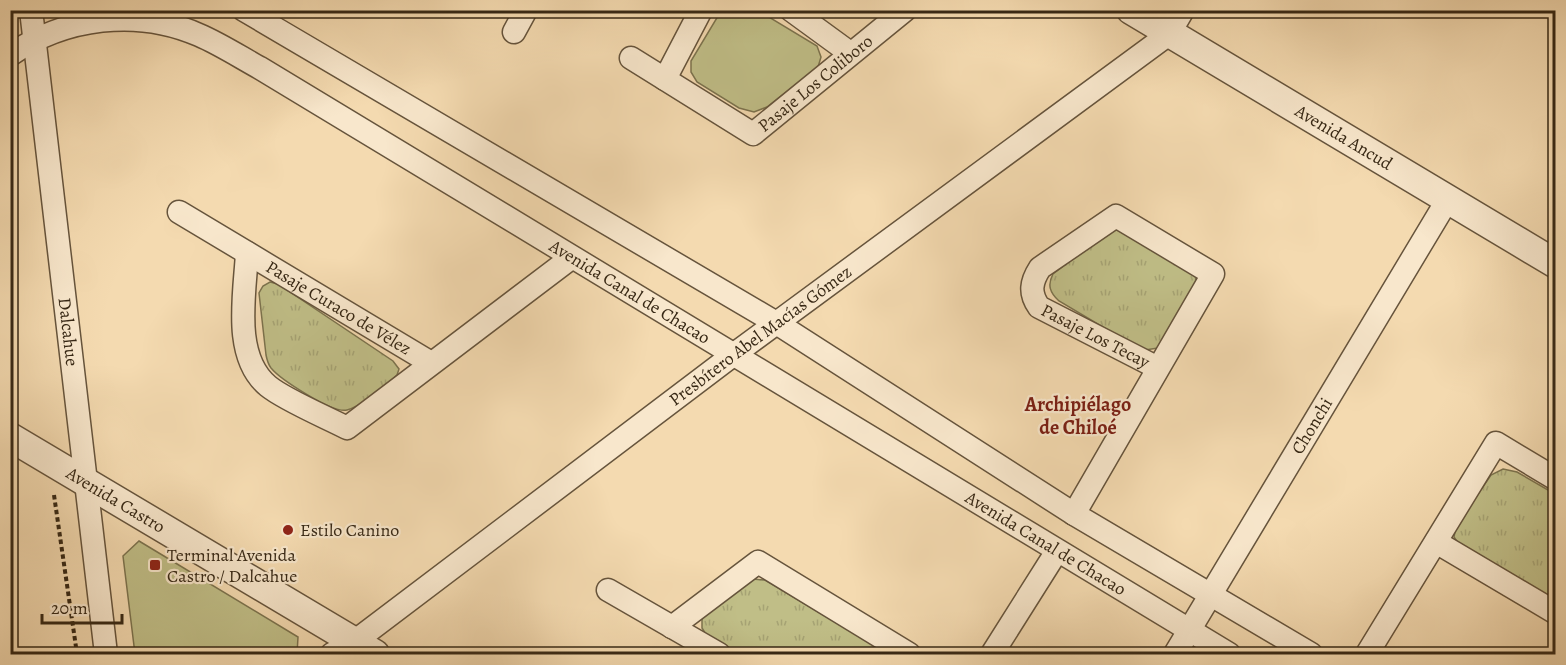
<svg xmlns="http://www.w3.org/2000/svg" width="1566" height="665" font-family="Alegreya,serif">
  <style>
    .green { fill: #c0be87; stroke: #7c734e; stroke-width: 1.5 }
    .park { fill: url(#park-tufts); stroke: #7c734e; stroke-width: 1.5 }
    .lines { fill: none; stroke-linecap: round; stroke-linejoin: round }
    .minor-casing { stroke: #66543c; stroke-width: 25 }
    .tertiary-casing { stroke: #66543c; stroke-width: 31 }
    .path { stroke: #372815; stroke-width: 4; stroke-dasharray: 4.5 3; stroke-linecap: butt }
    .minor { stroke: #f8e7cc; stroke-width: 22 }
    .tertiary { stroke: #f8e7cc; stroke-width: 28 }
    .poi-dot { fill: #8f2418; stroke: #f8e7cc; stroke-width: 2 }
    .labels { text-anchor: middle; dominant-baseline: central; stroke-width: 4.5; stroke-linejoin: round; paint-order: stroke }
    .street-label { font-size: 18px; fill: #372815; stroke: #f8e7cc }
    .poi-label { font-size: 18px; fill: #372815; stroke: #f8e7cc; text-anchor: start }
    .neighbourhood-label { font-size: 20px; font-weight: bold; fill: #7a1f14; stroke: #f8e7cc }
  </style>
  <defs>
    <pattern id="park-tufts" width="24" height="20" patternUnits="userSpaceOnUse" patternTransform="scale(1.5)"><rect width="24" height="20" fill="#c0be87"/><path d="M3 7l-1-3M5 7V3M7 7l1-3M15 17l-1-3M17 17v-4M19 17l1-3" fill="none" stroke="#a6a374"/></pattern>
  </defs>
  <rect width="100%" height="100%" fill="#f4dab0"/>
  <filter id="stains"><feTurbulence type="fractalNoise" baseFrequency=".00333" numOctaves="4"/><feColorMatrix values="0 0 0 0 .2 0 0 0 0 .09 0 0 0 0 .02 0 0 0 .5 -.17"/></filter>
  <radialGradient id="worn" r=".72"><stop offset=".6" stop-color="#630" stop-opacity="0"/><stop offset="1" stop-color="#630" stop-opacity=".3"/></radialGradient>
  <!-- green -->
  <g class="green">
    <polygon points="721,11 759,11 817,46 821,57 818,67 767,107 754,112 739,108 697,82 691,72 691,61"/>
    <polygon points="139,541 298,637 297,654 135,654 123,556"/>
  </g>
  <!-- park -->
  <g class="park">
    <path d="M1114 228 1195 274 1197 284 1158 348 1145 350 1133 345 1059 301C1050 293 1047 285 1053 274Z"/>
    <path d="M270 282 278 284 393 361 399 369 397 375C387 385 360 407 347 410 333 414 280 379 271 368 268 364 267 360 266 355L259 293 263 286Z"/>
    <polygon points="1503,469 1517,472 1555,494 1555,600 1458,543 1454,537 1456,526 1491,475"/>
    <polygon points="752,579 765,580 889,654 737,654 707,636 702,628 702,618"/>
  </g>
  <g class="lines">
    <!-- minor casing -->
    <g class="minor-casing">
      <g id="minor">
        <path id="s1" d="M31 10 106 654"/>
        <polyline points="244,10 778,324 1074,514 1311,654"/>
        <polyline points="791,10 850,53"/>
        <polyline points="514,32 526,10"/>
        <path id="s2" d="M10 55C65 17 137 8 199 35 220 44 240 57 260 68L1229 654"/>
        <path id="s3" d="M631 58 753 134 905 10"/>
        <polyline points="665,79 701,10"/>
        <path id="s4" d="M179 212 431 363"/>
        <path d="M247 253C245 293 232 356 268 386 285 400 326 417 347 428L571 258"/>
        <path id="s5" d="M1074 514 1213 274 1116 216 1040 268C1031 282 1029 293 1039 307L1158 368"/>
        <polyline points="1436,542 1556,613"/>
        <polyline points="608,590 719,654"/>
        <polyline points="672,627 758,562 909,654"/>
        <path id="s6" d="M332 654 354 642 733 355 1169 34 1183 10"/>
        <polyline points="992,654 1057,551"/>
        <path id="s7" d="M1175 654 1448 199"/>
        <polyline points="1367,654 1496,443 1556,479"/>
      </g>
    </g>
    <!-- tertiary casing -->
    <g class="tertiary-casing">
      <g id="tertiary">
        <path id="s8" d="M1131 10 1556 264"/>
        <path id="s9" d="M10 437 375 654"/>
      </g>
    </g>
    <!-- path -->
    <polyline class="path" points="54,495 77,654"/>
    <!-- minor -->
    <use href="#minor" class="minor"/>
    <!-- tertiary -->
    <use href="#tertiary" class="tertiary"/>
  </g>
  <!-- markers -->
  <g class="poi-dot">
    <circle cx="288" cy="530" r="6"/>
    <rect x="149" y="559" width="12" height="12" rx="3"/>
  </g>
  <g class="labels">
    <!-- street labels -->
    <g class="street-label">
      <text stroke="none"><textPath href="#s3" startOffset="224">Pasaje Los Coliboro</textPath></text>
      <text stroke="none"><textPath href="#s8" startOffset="248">Avenida Ancud</textPath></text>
      <text stroke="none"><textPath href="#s2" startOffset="700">Avenida Canal de Chacao</textPath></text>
      <text stroke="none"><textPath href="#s4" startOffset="186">Pasaje Curaco de Vélez</textPath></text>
      <text stroke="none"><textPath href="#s1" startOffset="324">Dalcahue</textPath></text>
      <text stroke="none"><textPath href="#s5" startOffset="588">Pasaje Los Tecay</textPath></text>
      <text stroke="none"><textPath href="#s6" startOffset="534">Presbítero Abel Macías Gómez</textPath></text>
      <text stroke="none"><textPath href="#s7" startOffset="266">Chonchi</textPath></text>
      <text stroke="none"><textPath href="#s9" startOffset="123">Avenida Castro</textPath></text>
      <text stroke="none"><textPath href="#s2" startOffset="1186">Avenida Canal de Chacao</textPath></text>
    </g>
    <!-- poi labels -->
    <g class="poi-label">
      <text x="300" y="530">Estilo Canino</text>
      <text x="167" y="555">Terminal Avenida<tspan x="167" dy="21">Castro / Dalcahue</tspan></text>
    </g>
    <!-- neighbourhood labels -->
    <g class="neighbourhood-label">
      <text x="1078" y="404">Archipiélago<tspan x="1078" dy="23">de Chiloé</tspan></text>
    </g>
  </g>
  <!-- margin -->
  <rect width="1566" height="665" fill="none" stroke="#f4dab0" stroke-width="36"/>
  <rect x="12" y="12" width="1542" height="641" fill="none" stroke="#372815" stroke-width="3"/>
  <rect x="18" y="18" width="1530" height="629" fill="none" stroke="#372815" stroke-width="1.5"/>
  <!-- scale -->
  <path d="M42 614v9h80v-9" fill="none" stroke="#372815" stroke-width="3"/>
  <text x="51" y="614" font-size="18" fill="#372815" stroke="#f8e7cc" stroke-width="4.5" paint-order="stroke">20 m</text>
  <rect width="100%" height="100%" filter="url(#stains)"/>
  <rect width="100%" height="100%" fill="url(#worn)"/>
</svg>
